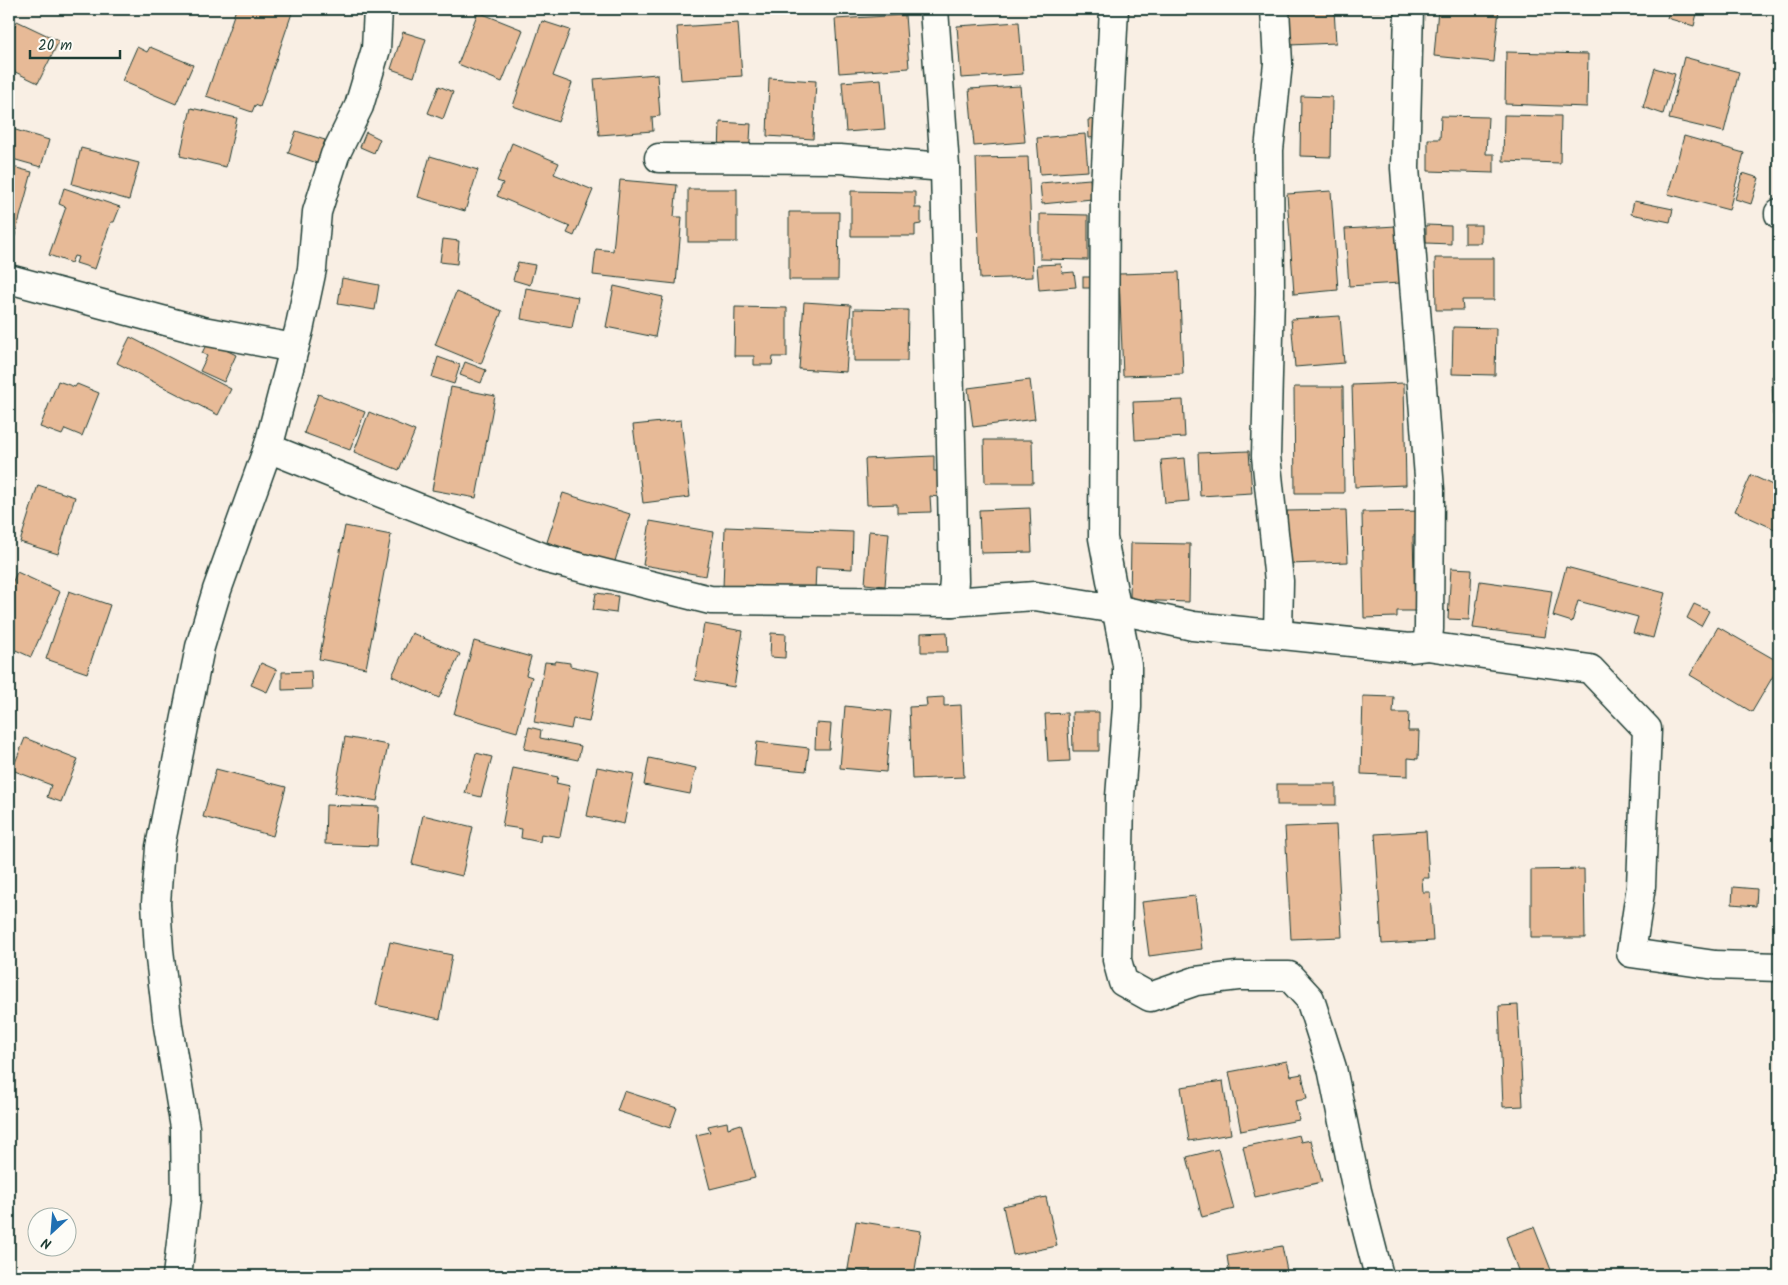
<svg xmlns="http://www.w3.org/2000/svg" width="1788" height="1285" font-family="Kalam,sans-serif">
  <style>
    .building { fill: #e7ba97; stroke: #1f3d34 }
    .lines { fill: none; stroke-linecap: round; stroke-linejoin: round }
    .street-casing { stroke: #1f3d34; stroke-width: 31 }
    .street { stroke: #fdfcf7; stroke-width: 28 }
  </style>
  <rect width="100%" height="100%" fill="#f9efe4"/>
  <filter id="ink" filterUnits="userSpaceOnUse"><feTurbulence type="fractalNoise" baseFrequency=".02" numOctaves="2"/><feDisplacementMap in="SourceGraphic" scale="10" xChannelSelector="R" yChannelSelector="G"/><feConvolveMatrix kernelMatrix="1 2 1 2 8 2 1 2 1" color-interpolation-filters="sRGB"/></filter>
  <g filter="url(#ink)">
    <!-- building -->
    <g class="building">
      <polygon points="236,9 279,9 292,13 260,107 255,105 252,112 206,96"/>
      <polygon points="675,9 739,9 675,13"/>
      <polygon points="1288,9 1334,9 1336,43 1290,45"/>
      <rect x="1342" y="9" width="39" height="2"/>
      <polygon points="1438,9 1499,9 1494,62 1434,56"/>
      <polygon points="1670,9 1698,9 1694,26 1667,18"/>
      <polygon points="478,12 523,30 502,82 458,64"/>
      <polygon points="905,15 909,68 839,73 835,19"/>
      <polygon points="17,21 59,41 38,83 9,69 9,38"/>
      <polygon points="542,21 570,30 553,76 572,83 558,122 513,106"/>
      <polygon points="1019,22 1023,74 961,78 957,26"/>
      <polygon points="738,23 742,76 681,80 677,27"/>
      <polygon points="403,32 426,39 414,77 391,69"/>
      <polygon points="137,47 147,52 150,47 193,65 176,104 122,81"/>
      <polygon points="1506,52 1588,54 1587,107 1505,104"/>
      <polygon points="1684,57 1739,72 1724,132 1669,119"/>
      <polygon points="1655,68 1675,74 1663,114 1643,107"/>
      <polygon points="657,74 660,116 652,117 653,131 599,135 594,79"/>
      <polygon points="769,78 816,81 813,139 767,136"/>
      <polygon points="881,79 885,129 846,132 842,82"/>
      <polygon points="439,86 453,92 443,119 428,113"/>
      <polygon points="1020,86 1025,142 974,146 969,89"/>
      <polygon points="1301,96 1332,97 1331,157 1300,156"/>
      <polygon points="191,108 237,118 226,167 180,156"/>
      <polygon points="1504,115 1561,116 1560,163 1503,161"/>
      <polygon points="1441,116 1488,117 1486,154 1494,154 1494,173 1428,171 1428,139 1440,139"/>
      <polygon points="1097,119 1099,137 1089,138 1088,120"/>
      <polygon points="720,122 751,124 749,157 719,155"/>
      <polygon points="9,128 49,140 41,167 9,158"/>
      <polygon points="296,131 325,140 317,163 288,153"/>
      <polygon points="366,132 380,139 374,153 360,147"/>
      <polygon points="1085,134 1088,171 1040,174 1037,138"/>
      <polygon points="1684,136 1744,153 1729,210 1668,194"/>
      <polygon points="512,143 559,163 554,174 593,190 574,236 567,233 570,227 497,196 503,183 497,181"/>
      <polygon points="81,148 139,163 129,200 72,184"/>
      <polygon points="430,156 478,170 465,211 418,197"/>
      <polygon points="1028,157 1033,277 980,279 976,158"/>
      <polygon points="9,166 32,172 13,243 9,242"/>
      <polygon points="1743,173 1759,178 1751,204 1735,199"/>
      <polygon points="1090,179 1092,199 1042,204 1040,183"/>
      <polygon points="620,180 677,185 674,217 682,217 676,284 593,275 596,249 613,251"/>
      <polygon points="64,188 120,207 114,222 111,222 95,269 76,263 78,257 74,256 71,263 49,255 66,207 59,204"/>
      <rect x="688" y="189" width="49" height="53"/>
      <polygon points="851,191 915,192 915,208 921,208 921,224 915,225 915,236 851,236"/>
      <polygon points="1331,191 1338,290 1294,294 1287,194"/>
      <polygon points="1634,201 1673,209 1670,222 1631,214"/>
      <polygon points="789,212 839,212 838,280 789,280"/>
      <polygon points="1040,214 1088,215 1088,260 1040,259"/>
      <polygon points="1426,225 1451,226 1451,244 1426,243"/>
      <rect x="1465" y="225" width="16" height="18"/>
      <polygon points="1396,226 1400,283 1349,286 1345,229"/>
      <polygon points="443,239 459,241 457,264 440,262"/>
      <polygon points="1435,258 1494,258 1494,300 1462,300 1463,310 1436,310"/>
      <polygon points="518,262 535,265 530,285 513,280"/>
      <polygon points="1061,264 1062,273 1074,272 1076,287 1039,290 1037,265"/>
      <polygon points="1179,272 1183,374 1123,376 1119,274"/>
      <rect x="1083" y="277" width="14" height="11"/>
      <polygon points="342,278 379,285 375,310 338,304"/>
      <polygon points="614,286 663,297 655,337 606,327"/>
      <polygon points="526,288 578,297 572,328 521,319"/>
      <polygon points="456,292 502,311 481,364 435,345"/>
      <polygon points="804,302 851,305 846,372 799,369"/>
      <polygon points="735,307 787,308 787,357 773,357 772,365 754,365 754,356 734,356"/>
      <polygon points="854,309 908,310 907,361 854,361"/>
      <polygon points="1340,316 1344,363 1295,367 1291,319"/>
      <polygon points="1453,327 1496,328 1495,375 1452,374"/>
      <polygon points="130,337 231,389 218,415 117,363"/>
      <polygon points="208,341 236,355 224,382 200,371 207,356 202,353"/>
      <polygon points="438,357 460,365 454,384 432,377"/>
      <polygon points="465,362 486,370 481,383 460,375"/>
      <polygon points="1772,376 1779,376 1779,415 1773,415"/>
      <polygon points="1030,380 1035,419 973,427 968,388"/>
      <polygon points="58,381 75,387 77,384 99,393 82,436 65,429 62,435 40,427"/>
      <polygon points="1404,383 1406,485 1355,487 1352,385"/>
      <polygon points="451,387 495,396 476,498 432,490"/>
      <polygon points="1294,387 1343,387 1344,493 1295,493"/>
      <polygon points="318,394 365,412 350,450 304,433"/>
      <polygon points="1183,400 1185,437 1135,440 1133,402"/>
      <polygon points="369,412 415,431 399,470 354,452"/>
      <polygon points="681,420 690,497 643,503 633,425"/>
      <polygon points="984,440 1032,440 1033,483 985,483"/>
      <polygon points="1249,451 1252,493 1200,496 1198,453"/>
      <polygon points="934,456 934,471 938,471 939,497 930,496 931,512 897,513 897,504 867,505 865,459"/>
      <polygon points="1185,458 1189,501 1165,503 1161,460"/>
      <polygon points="1751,475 1779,488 1779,531 1735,511"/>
      <polygon points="38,485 75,497 58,554 20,542"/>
      <polygon points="563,493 630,514 614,564 547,542"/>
      <polygon points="1030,508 1032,552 981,553 979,510"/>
      <polygon points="1346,510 1348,562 1289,564 1287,511"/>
      <polygon points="1423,511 1424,535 1413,536 1415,611 1397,611 1397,617 1364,618 1362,512"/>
      <polygon points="650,521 714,532 706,576 643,565"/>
      <polygon points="345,526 391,535 366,668 319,659"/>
      <polygon points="725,527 853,532 852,569 816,567 815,591 723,588"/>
      <polygon points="869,531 889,533 885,586 865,584"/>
      <polygon points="1131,543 1190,544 1189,602 1130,600"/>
      <polygon points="1566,567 1665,593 1653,638 1633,633 1638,617 1578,601 1572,622 1553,616"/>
      <polygon points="1451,568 1472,569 1469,620 1448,619"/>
      <polygon points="17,572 60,592 31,657 9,647 9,590"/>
      <polygon points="1480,581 1552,591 1545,637 1473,628"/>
      <polygon points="69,591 110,605 87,673 46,659"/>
      <polygon points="596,593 618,596 616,613 593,610"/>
      <polygon points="1694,604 1709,611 1701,626 1687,618"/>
      <polygon points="704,624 743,631 734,687 695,680"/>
      <polygon points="1718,627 1779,662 1779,666 1752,712 1690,675"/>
      <polygon points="947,632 948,652 921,652 921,633"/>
      <polygon points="412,633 460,654 439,698 392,676"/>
      <polygon points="771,633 786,634 785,658 770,657"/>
      <polygon points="474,641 531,657 526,675 532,677 517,732 454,714"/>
      <polygon points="556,661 570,663 570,666 599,672 589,722 573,719 571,729 534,722 545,662 555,663"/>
      <polygon points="261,663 277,670 267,692 251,685"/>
      <polygon points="311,671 312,689 282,690 282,672"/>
      <polygon points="1363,696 1394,697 1393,713 1409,713 1408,731 1419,731 1418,759 1408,758 1408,776 1361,774"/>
      <polygon points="944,697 944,706 961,705 964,777 912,779 909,707 927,706 926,698"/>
      <polygon points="845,706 891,711 886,772 840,768"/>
      <polygon points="1072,712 1099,712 1099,751 1073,751"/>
      <polygon points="1067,713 1070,761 1048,762 1045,714"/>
      <polygon points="816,723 831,724 829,749 815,749"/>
      <polygon points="529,727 541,730 540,738 581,746 578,760 524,749"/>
      <polygon points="345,737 388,745 377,801 335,793"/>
      <polygon points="25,738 78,759 61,802 47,797 51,785 12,770"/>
      <polygon points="757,742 809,748 806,771 754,766"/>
      <polygon points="476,753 492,757 481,797 465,793"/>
      <polygon points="649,758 696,768 690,794 644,785"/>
      <polygon points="597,767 634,774 624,824 587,816"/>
      <polygon points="513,768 558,777 556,783 570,786 560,837 541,834 540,842 521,838 522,829 502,826"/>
      <polygon points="216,769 286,787 273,836 203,817"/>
      <rect x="1277" y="784" width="59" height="21"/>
      <polygon points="326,805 379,807 377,846 325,844"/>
      <polygon points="423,815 473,827 462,876 412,864"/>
      <polygon points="1336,825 1342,937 1291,939 1285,827"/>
      <polygon points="1426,831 1429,878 1422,878 1423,892 1430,892 1433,941 1382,944 1375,834"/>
      <polygon points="1584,869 1585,938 1531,938 1531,870"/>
      <polygon points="1733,887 1757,889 1756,906 1732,904"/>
      <polygon points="1195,896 1202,949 1149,956 1142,902"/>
      <polygon points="390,942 452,955 440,1019 376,1005"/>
      <polygon points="1518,1005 1523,1106 1503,1107 1499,1006"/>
      <polygon points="1287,1061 1291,1076 1302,1074 1307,1099 1295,1101 1299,1120 1241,1131 1229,1072"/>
      <polygon points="1223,1081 1231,1134 1189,1141 1181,1087"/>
      <polygon points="624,1091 677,1108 670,1128 617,1111"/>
      <polygon points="727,1122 728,1128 741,1124 755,1178 710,1189 696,1135 710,1132 708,1126"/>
      <polygon points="1299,1135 1301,1142 1311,1140 1322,1182 1255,1197 1243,1147"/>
      <polygon points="1218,1149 1234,1209 1202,1217 1187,1157"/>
      <polygon points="1046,1197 1057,1246 1013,1255 1003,1206"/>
      <polygon points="856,1221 921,1231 914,1276 896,1276 848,1269"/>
      <polygon points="1534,1227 1553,1275 1550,1276 1520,1276 1506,1237"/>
      <polygon points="1282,1246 1287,1271 1280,1272 1281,1276 1230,1276 1227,1256"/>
    </g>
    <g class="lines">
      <!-- street casing -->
      <g class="street-casing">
        <g id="street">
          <polyline points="934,9 945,167 954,581 952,602"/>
          <polyline points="1114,9 1105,187 1103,538 1127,665 1127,707 1120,797 1117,960 1123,982 1150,997 1196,981 1238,976 1289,976 1310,999 1332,1068 1357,1191 1379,1276"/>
          <polyline points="1275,9 1278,63 1269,150 1270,293 1266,456 1279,581 1278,634"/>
          <polyline points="659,158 840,159 945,167"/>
          <polyline points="1779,214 1779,213"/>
          <polyline points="9,279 203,331 294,348"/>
          <polyline points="268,448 547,559 710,600 952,602 1035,596 1115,609 1193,626 1410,648 1427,646 1429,629 1430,490 1405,168 1409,9"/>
          <polyline points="1427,646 1590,669 1647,729 1641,886 1631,953 1715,965 1779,967"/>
          <polyline points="177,1276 186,1201 185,1128 168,1026 159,950 156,903 160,847 200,647 217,590 268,448 299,330 312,269 317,212 335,155 359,106 376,49 378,9"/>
        </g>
      </g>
      <!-- street -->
      <use href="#street" class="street"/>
    </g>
  </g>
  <!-- margin -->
  <rect width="1788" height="1285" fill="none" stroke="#fdfcf7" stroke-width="30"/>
  <rect x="15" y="15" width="1758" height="1255" fill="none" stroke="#1f3d34" stroke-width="2" filter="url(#ink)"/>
  <!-- north arrow -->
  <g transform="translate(52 1232) rotate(206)"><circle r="24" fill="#fdfcf7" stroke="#a4b0a9"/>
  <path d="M0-4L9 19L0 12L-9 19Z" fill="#1f6fb2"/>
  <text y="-8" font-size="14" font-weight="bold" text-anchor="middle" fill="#1f3d34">N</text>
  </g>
  <!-- scale -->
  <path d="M30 50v8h90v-8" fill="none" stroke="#1f3d34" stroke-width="2.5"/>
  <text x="38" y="50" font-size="15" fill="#1f3d34" stroke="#fdfcf7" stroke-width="4" paint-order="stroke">20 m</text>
</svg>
